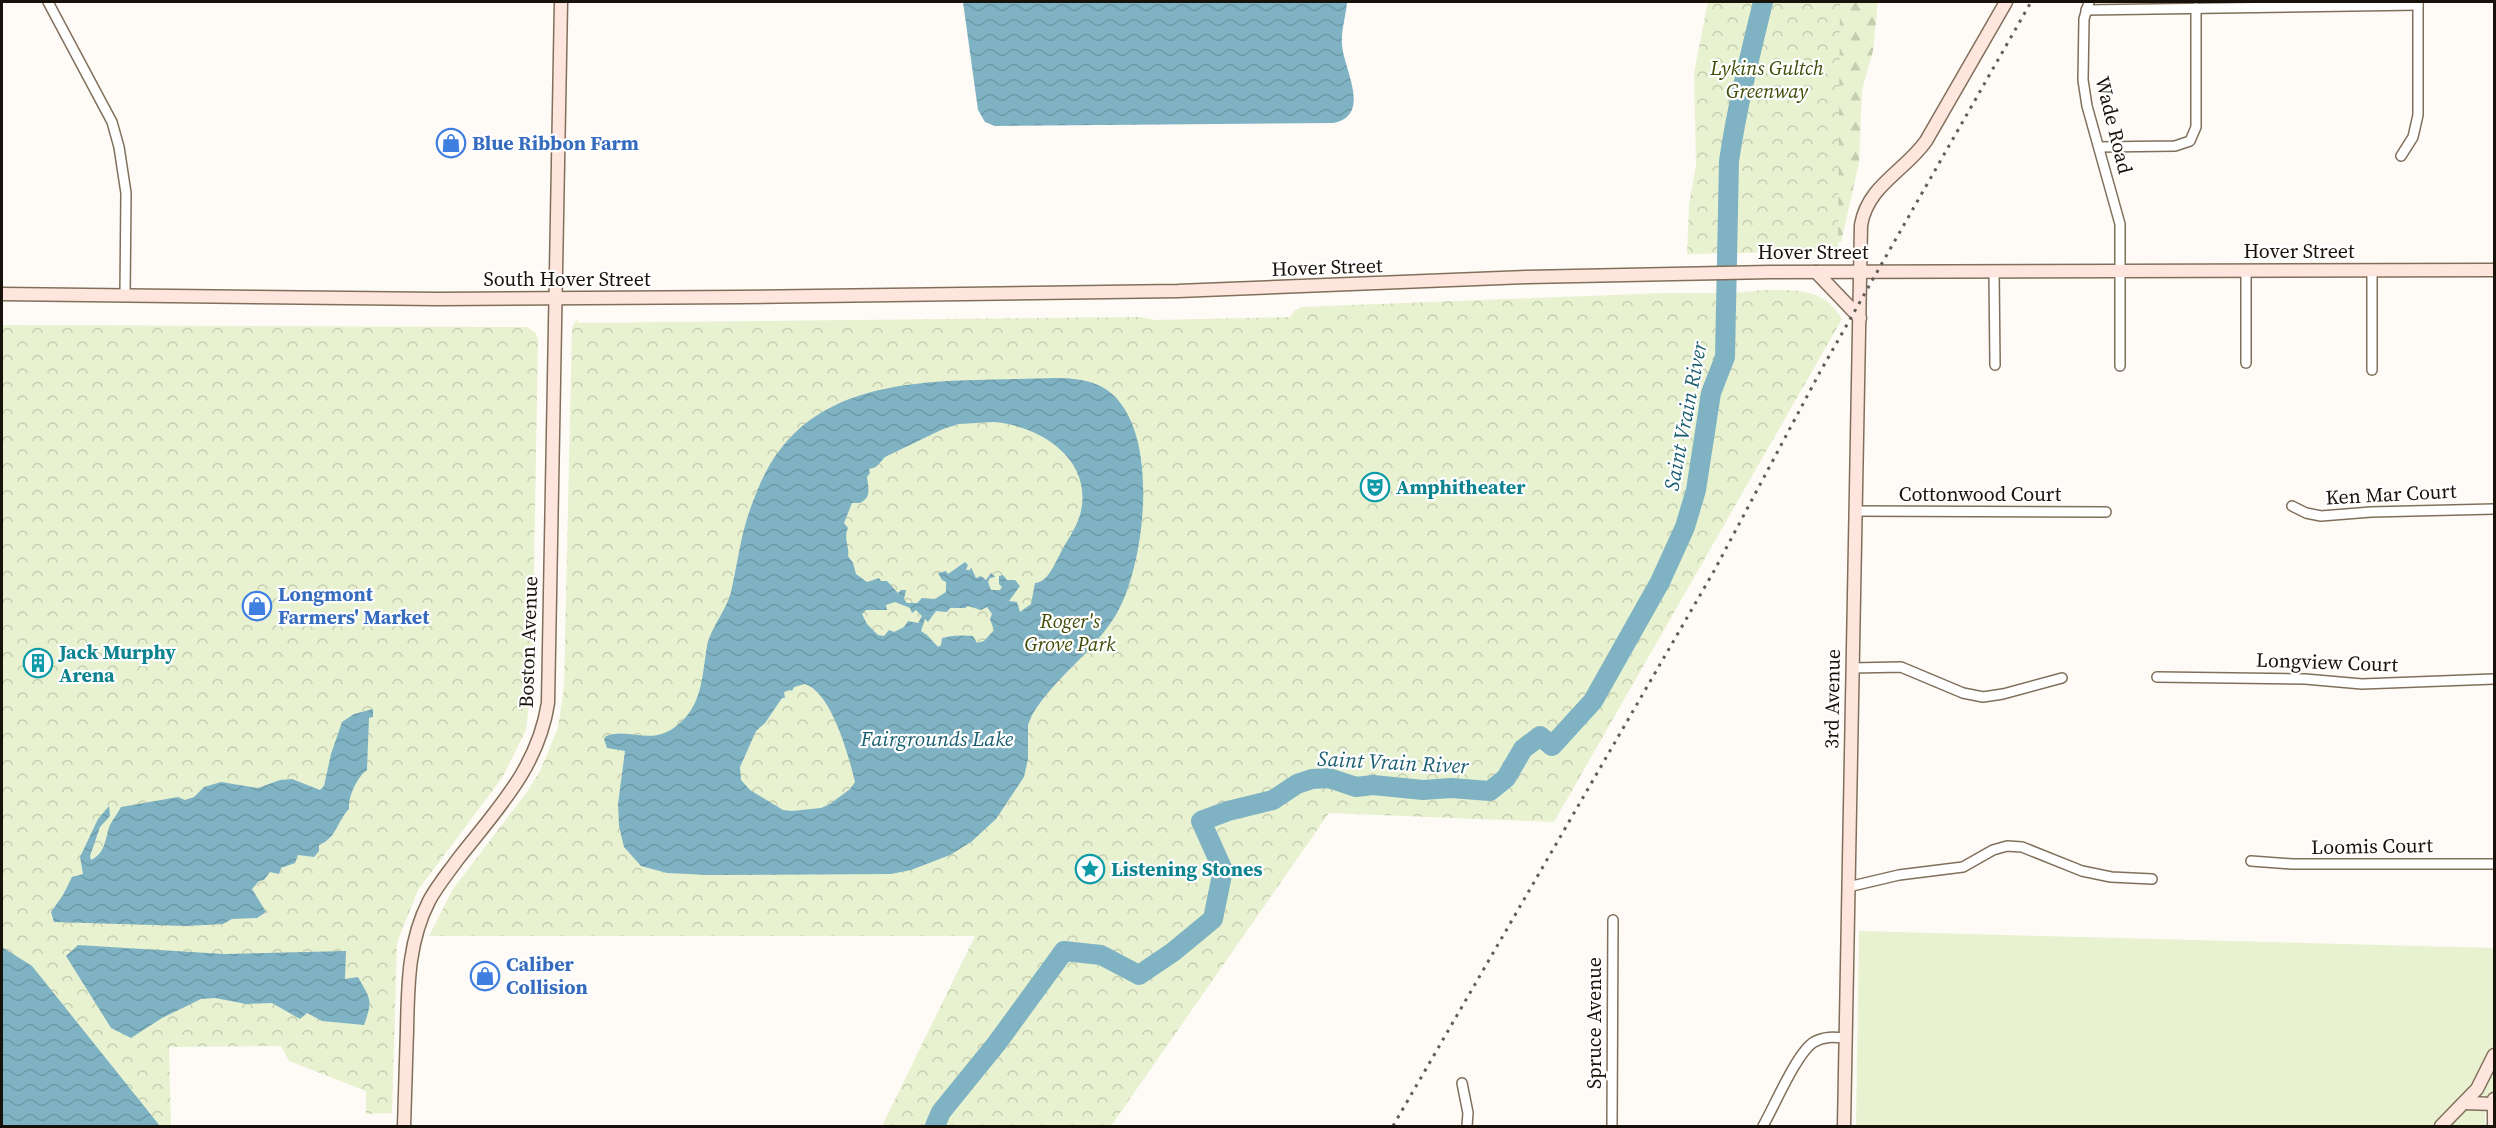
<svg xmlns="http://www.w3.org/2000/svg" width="2496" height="1128" font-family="'Source Serif 4',serif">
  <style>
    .green { fill: #e8f2d1 }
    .forest { fill: url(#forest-firs) }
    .park { fill: url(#park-crowns) }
    .water { fill: url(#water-waves); fill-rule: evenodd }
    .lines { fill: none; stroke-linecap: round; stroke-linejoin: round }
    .river { stroke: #7fb3c3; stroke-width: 20 }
    .street-casing { stroke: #80705b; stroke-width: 12 }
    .secondary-casing { stroke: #80705b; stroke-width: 15 }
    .street { stroke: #fff; stroke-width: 9 }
    .secondary { stroke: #fee6de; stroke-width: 12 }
    .rail { stroke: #615c55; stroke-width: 3; stroke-dasharray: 3 6; stroke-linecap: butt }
    .labels { text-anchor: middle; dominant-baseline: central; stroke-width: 4.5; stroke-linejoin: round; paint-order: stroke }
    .park-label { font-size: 20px; font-style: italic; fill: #3f4c07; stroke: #fff }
    .street-label { font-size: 20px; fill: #18120a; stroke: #fff }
    .shop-label { font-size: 20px; font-weight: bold; fill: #366cbe; stroke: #fff; text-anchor: start }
    .culture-label { font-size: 20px; font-weight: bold; fill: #0d838f; stroke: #fff; text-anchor: start }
    .water-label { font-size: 21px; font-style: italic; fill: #1a5e70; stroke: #fff }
  </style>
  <defs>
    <pattern id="forest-firs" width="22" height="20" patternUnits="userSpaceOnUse" patternTransform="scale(1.5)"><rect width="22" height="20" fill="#e8f2d1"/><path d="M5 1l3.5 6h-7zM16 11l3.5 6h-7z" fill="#c6ceb2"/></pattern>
    <pattern id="park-crowns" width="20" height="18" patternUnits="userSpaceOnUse" patternTransform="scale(1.5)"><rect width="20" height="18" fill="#e8f2d1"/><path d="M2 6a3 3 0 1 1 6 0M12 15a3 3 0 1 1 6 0" fill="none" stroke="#c6ceb2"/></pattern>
    <pattern id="water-waves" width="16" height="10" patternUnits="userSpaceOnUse" patternTransform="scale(1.5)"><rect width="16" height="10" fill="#7fb3c3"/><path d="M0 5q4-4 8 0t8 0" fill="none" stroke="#6d99a6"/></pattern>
  </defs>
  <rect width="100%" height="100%" fill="#fefaf6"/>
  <!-- green -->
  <polygon class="green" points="1859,931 2494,948 2494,1100 2485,1100 2485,1126 1856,1126"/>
  <!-- forest -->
  <polygon class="forest" points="1776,2 1878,2 1873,51 1862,90 1859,163 1841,242 1758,248"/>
  <!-- park -->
  <g class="park">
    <polygon points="1708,2 1840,2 1838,251 1687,254 1689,205 1696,165 1694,73"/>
    <path d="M1765 290C1797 290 1824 288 1842 319L1554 822 1329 813 1111 1126H882L975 936H429L453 889 526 793 540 771 558 728 564 687 572 328 577 319 578 323 1140 317 1155 320 1290 317 1294 311 1301 307 1663 293H1734Z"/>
    <polygon points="2,325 527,327 535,332 538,340 534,568 537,635 526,730 502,778 418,890 397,943 392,1113 366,1114 366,1091 289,1061 281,1046 169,1047 171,1126 2,1126"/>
  </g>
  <!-- water -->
  <g class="water">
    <path d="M963 2H1347C1346 16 1341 30 1342 44 1343 68 1373 115 1333 123L995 126 985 122 978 110Z"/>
    <path d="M1016 379C1043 379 1079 374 1102 387 1163 420 1146 563 1117 613 1094 652 1055 677 1032 715L1028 725V759L1024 777 996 819 971 842 950 855 911 870 891 874 709 875 667 873 641 866 624 847 619 826 618 804 625 751 607 748 604 739 606 736C630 727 650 746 675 727 703 707 702 675 707 646 711 627 726 611 731 592 738 562 741 532 752 504 759 486 767 466 779 451 833 378 934 381 1016 379ZM993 422C1040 425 1095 460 1080 515 1075 531 1066 541 1060 554 1054 565 1048 582 1035 583L1031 604 1020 612 1017 602 1009 601 1020 586 1015 580H1007L1003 575 999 576V584L1002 587 1000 590H991L988 582 990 578 995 577 991 573 986 580 981 576 976 578 971 567 970 570H966L968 565 965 562 948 574 946 571 938 573 942 580 946 582V592L935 599 922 598 917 603H907L904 599 906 590H901L898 593 887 581H881L879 578 867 582 856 574 853 563 848 556C850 547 843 539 848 528L844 523 852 503H860C872 497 868 488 867 477L870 473 869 469 876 467 885 457 943 429 959 424ZM895 602 910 608 912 613 916 610 922 616 918 623 908 621 904 627 894 632 889 630 884 636 878 635 867 624 862 614 866 610H887L886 605ZM968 606 981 610 987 607 992 614 990 619 994 630 984 641 977 643 973 636C963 635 952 635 942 638L941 645 938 647 927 635 921 631 925 619 928 622 936 611 947 612 950 608H965ZM805 684C832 693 849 757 855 782L850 789 830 804 821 808 792 811 783 810 750 790 741 780 740 767 756 731 765 723 782 698H785L784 692 790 690 792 691 794 687Z"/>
    <path d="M373 709V717L369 718 367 770C357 777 348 797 349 809 337 821 337 838 319 845V851L314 857 298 855 295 863 281 868 279 874 270 872 264 880 259 881 252 889 266 912 257 918 232 919 223 924 186 926 54 922 51 912 63 895 72 877 83 874 80 857 98 819 109 806 110 816 100 827 90 856 91 860C106 853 105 838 110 825 113 819 118 813 121 807L178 797 185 800 194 797 204 787 221 782 258 788 280 780 292 779 320 790 324 786 331 754 342 722 354 714Z"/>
    <path d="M78 945 224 954 346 951 345 979 358 977C371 1000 373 1000 364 1025L322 1021 307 1013 300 1019 272 1003 246 1004 215 998 201 999 162 1018 131 1038 111 1028 66 956Z"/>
    <polygon points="2,947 32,966 160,1126 2,1126"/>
  </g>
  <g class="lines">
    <!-- river -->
    <path class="river" d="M935 1126 941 1112 997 1043 1064 951 1101 955 1139 975 1173 952 1213 919 1223 870 1201 821 1228 811 1273 800 1297 784 1312 779 1329 778 1356 787 1373 785 1423 790 1451 788 1490 791 1506 778 1523 749 1540 736 1552 746 1593 701 1660 582 1685 527 1696 490 1711 393 1725 357 1729 161C1737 107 1750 55 1763 2"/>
    <!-- street casing -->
    <g class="street-casing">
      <g id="street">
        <polyline points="48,2 112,122 119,147 126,193 125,295"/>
        <polyline points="2089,2 2084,19 2083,80 2087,106 2120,224 2120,366"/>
        <polyline points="2086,10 2418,5"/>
        <polyline points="2099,147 2175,146 2190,141 2196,127 2196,8"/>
        <polyline points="2401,156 2413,137 2418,115 2418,2"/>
        <polyline points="2246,270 2246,363"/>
        <polyline points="1994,271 1995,365"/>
        <polyline points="2372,370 2372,270"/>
        <polyline points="2292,506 2306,513 2321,516 2371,512 2494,509"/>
        <polyline points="1855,511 2106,512"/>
        <polyline points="1852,668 1901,667 1963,693 1983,697 2003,694 2062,678"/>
        <polyline points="2157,677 2305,679 2362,684 2494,679"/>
        <polyline points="2251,861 2292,864 2494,864"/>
        <polyline points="1848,887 1899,875 1963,867 1993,850 2007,846 2022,847 2082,871 2111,877 2152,879"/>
        <polyline points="1462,1083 1468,1113 1467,1126"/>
        <polyline points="1612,1126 1613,920"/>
        <path d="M1763 1126C1774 1107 1797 1052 1814 1042 1824 1036 1834 1037 1846 1038"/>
      </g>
    </g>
    <!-- secondary casing -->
    <g class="secondary-casing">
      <g id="secondary">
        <polyline points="1816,272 1860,318"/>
        <polyline points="2,294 438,299 742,297 1178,291 1527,277 1771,272 2494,270"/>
        <polyline points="2464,1103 2494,1104"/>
        <path d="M404 1126C405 1094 406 1062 407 1030 408 985 408 942 429 901 437 886 448 873 458 859 497 809 538 768 548 703L561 2"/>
        <path d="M1844 1126 1861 225C1868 185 1905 171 1926 141L2006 2"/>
        <polyline points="2441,1126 2477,1089 2494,1055"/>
        <polyline points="2494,1126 2494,1099"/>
      </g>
    </g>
    <!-- street -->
    <use href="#street" class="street"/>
    <!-- secondary -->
    <use href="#secondary" class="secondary"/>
    <!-- rail -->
    <polyline class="rail" points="1393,1126 1714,571 1820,372 2031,2"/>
  </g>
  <!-- icons -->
  <defs>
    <g id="shop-ring" transform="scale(1.5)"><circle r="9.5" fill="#fff" stroke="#3f7fe0" stroke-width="1.5"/><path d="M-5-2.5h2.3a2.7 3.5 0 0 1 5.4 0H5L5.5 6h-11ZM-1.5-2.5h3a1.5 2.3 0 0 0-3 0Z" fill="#3f7fe0"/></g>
    <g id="theatre-ring" transform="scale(1.5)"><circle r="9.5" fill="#fff" stroke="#0f9aa8" stroke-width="1.5"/><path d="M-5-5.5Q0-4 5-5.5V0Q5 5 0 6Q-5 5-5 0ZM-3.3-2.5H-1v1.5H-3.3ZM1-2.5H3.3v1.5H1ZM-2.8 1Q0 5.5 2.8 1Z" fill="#0f9aa8"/></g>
    <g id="building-ring" transform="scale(1.5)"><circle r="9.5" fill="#fff" stroke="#0f9aa8" stroke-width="1.5"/><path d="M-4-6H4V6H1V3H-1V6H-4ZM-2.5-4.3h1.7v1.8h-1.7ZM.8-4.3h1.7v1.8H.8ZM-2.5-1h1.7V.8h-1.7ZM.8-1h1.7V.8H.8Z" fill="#0f9aa8"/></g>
    <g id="sight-ring" transform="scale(1.5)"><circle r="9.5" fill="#fff" stroke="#0f9aa8" stroke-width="1.5"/><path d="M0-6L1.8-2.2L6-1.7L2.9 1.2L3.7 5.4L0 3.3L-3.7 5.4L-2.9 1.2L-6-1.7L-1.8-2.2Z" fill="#0f9aa8"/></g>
  </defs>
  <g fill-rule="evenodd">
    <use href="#shop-ring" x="451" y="143"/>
    <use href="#theatre-ring" x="1375" y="487"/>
    <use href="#shop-ring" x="257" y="606"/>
    <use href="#building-ring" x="38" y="663"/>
    <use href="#sight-ring" x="1090" y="869"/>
    <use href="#shop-ring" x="485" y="976"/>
  </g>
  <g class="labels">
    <!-- park labels -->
    <g class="park-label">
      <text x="1767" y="68">Lykins Gultch<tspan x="1767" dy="23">Greenway</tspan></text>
      <text x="1070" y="621">Roger's<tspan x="1070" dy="23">Grove Park</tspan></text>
    </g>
    <!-- street labels -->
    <g class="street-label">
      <text transform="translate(2114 125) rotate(76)">Wade Road</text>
      <text x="2299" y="251">Hover Street</text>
      <text x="1813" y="252">Hover Street</text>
      <text transform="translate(1327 267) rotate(-2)">Hover Street</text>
      <text x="567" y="279">South Hover Street</text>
      <text x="1980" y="494">Cottonwood Court</text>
      <text transform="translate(2391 494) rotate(-3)">Ken Mar Court</text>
      <text transform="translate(528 642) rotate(-88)">Boston Avenue</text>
      <text transform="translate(2327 662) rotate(2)">Longview Court</text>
      <text transform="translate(1832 699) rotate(-89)">3rd Avenue</text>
      <text transform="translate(2372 846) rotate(-1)">Loomis Court</text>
      <text transform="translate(1594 1023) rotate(-90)">Spruce Avenue</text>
    </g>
    <!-- shop labels -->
    <g class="shop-label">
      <text x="472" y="143">Blue Ribbon Farm</text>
      <text x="278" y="594">Longmont<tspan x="278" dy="23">Farmers' Market</tspan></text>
      <text x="506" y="964">Caliber<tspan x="506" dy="23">Collision</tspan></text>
    </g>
    <!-- culture labels -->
    <g class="culture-label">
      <text x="1396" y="487">Amphitheater</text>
      <text x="59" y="652">Jack Murphy<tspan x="59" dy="23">Arena</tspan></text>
      <text x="1111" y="869">Listening Stones</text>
    </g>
    <!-- water labels -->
    <g class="water-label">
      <text transform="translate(1685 416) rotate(-79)">Saint Vrain River</text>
      <text x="937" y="738">Fairgrounds Lake</text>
      <text transform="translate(1393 762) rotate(3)">Saint Vrain River</text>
    </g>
  </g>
  <!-- border -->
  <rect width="2496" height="1128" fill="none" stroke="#18120a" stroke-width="6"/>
</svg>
